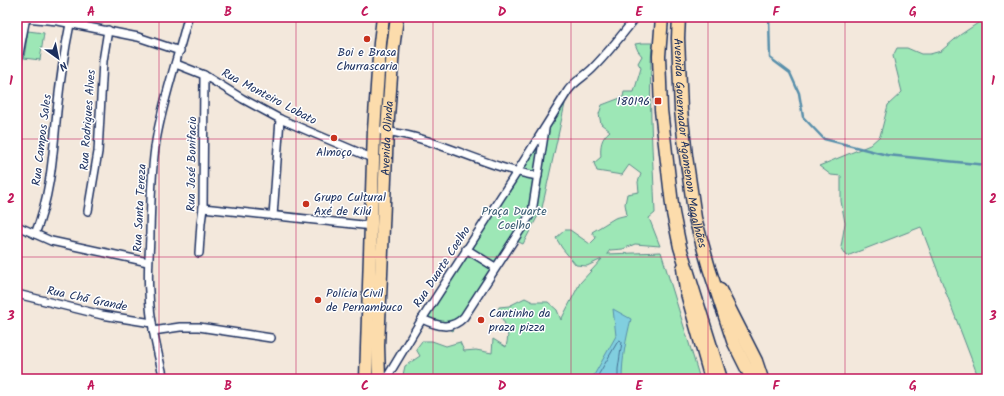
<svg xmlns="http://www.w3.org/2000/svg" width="1004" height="396" font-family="Kalam,sans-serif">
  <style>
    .green { fill: #9de7b6; stroke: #5c8b8a }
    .water { fill: #81cfdf; stroke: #588fab }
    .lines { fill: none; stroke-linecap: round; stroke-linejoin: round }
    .shore { stroke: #446f92; stroke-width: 1 }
    .stream { stroke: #588fab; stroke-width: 2.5 }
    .minor-casing { stroke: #1b2f5e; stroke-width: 10 }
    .primary-casing { stroke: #1b2f5e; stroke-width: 15 }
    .trunk-casing { stroke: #1b2f5e; stroke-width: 15 }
    .minor { stroke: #fff; stroke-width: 7 }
    .primary { stroke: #fcdcac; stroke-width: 12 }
    .trunk { stroke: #fcdcac; stroke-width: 12 }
    .grid { fill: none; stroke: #c2185b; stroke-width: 1; stroke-opacity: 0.55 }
    .poi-dot { fill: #c8321e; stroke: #fff; stroke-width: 1.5 }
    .labels { text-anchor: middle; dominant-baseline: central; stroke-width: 3; stroke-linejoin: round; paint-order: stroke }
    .poi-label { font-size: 12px; fill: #1b2f5e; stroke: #fff; text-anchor: start }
    .street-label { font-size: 12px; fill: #1b2f5e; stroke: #fff }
    .park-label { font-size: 12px; fill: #3c5d74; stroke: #fff }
    .neatline { fill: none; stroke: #c2185b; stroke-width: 1.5 }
    .grid-label { font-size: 13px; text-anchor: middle; font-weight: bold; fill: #c2185b }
  </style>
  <rect width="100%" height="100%" fill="#f3e8dc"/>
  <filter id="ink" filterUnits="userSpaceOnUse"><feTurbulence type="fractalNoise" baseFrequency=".025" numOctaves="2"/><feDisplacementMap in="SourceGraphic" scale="8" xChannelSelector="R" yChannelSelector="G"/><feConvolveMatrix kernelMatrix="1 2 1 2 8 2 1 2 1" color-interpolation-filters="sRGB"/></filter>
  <g filter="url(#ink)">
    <!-- green -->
    <g class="green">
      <polygon points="987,20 987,379 979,379 921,227 847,256 841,247 845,223 841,201 841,176 831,175 819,166 870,145 880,136 888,105 902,92 893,56 897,48 907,48 921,54 930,54 941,51 960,35 981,21"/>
      <polygon points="28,31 44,33 40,60 24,58"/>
      <path d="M642 43H652C648 100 653 156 655 213L649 218 660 246 635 244 623 249 610 250 607 254 661 252 700 379H402L405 366 420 356 416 349 422 341H432L446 346 460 342 464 351 476 350 492 353 493 339 506 347C510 330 507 327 498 312L499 307 509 306 525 298 533 302H548L557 310 561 320 580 283 602 259 587 266 576 265 562 248 556 238 565 230H570L590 244 596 238 592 232 615 218 627 215 625 204 627 194 639 192 638 182 641 174 629 165 622 175 597 171 594 163 601 157C600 146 601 138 610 131L601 124 599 114 602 105 623 97 624 92H634L641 68 638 63 642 56 638 51 635 44Z"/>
      <polygon points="565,104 542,208 523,244 514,240 500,254 453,331 427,317 523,167"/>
    </g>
    <!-- water -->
    <path class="water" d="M613 309 631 319C626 339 622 359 622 379H588L593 377 616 336Z"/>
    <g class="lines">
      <!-- shore -->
      <polyline class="shore" points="596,379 618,341 620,340 622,342 618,369 618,379"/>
      <!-- stream -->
      <polyline class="stream" points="769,17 770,58 790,73 799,93 803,117 824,139 887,155 987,165"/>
      <!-- minor casing -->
      <g class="minor-casing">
        <g id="minor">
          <polyline points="25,18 58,21 138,37 180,51"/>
          <polyline points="17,64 26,17"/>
          <polyline points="176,64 204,75 243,99 280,119 374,159"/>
          <path d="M374 130C432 134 481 167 538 176"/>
          <polyline points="203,208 372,226"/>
          <polyline points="88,211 98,152 103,61 108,30"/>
          <polyline points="273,216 280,119"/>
          <polyline points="17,226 51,241 148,262"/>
          <path d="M35 234C51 195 53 153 57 111 60 82 64 53 70 24"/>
          <polyline points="466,249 495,267"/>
          <polyline points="199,253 201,223 203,208 204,75"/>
          <polyline points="17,294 102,315 152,323"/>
          <path d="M422 319C437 326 451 331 464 317L532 212 545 129"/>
          <polyline points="153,331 180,327 199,327 271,338"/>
          <path d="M164 379C157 350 150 322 149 292 147 272 150 252 150 231 151 201 151 171 156 141 163 99 178 58 188 17"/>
          <path d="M386 379 422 319 517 172 567 92C573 82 584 77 592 69 608 53 622 35 636 17"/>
        </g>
      </g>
      <!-- primary casing -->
      <g class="primary-casing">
        <g id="primary">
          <polyline points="683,268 686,290 711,379"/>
          <polyline points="720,290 756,361 762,379"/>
          <polyline points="366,379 374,130 380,43 383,17"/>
          <path id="s1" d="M379 379 378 346 387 131 393 49 397 17"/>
        </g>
      </g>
      <!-- trunk casing -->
      <g class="trunk-casing">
        <g id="trunk">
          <polyline points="662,17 659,56 661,110 673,213 680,247 721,379"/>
          <path id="s2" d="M679 17 678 38 681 110 686 156 695 218 709 268 733 341 752 379"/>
        </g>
      </g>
      <!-- minor -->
      <use href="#minor" class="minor"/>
      <!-- primary -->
      <use href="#primary" class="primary"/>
      <!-- trunk -->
      <use href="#trunk" class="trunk"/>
    </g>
  </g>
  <!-- grid -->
  <path class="grid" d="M159 17V379M296 17V379M433 17V379M571 17V379M708 17V379M845 17V379M17 139H987M17 257H987"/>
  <!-- markers -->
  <g class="poi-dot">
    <circle cx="367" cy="39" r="4"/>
    <rect x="654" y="97" width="8" height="8" rx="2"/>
    <circle cx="334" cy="138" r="4"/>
    <circle cx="306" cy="204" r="4"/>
    <circle cx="318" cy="300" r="4"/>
    <circle cx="481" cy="320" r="4"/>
  </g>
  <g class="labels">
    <!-- poi labels -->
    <g class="poi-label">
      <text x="367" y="52" text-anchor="middle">Boi e Brasa<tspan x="367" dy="14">Churrascaria</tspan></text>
      <text x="650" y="101" text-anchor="end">180196</text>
      <text x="334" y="152" text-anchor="middle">Almoço</text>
      <text x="314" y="197">Grupo Cultural<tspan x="314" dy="14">Axé de Kilú</tspan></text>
      <text x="326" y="293">Polícia Civil<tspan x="326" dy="14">de Pernambuco</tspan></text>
      <text x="489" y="313">Cantinho da<tspan x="489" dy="14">praza pizza</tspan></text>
    </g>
    <!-- street labels -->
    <g class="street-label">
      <text transform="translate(269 97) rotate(28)">Rua Monteiro Lobato</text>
      <text transform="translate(88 120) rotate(-86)">Rua Rodrigues Alves</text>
      <text stroke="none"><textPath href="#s1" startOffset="241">Avenida Olinda</textPath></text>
      <text transform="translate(42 140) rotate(-83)">Rua Campos Sales</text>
      <text stroke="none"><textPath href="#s2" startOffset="127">Avenida Governador Agamenon Magalhães</textPath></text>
      <text transform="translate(192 164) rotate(-89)">Rua José Bonifacio</text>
      <text transform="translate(140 208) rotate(-87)">Rua Santa Tereza</text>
      <text transform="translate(442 267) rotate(-57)">Rua Duarte Coelho</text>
      <text transform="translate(87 299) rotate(12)">Rua Chã Grande</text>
    </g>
    <!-- park labels -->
    <g class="park-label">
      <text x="514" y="211">Praça Duarte<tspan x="514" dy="14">Coelho</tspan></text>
    </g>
  </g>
  <!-- margin -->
  <rect width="1004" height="396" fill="none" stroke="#fff" stroke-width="44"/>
  <!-- north arrow -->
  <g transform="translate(58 58) rotate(147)" stroke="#ffffff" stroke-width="3" paint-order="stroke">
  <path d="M0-3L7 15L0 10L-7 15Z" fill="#1b2f5e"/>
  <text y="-6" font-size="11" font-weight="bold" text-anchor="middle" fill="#1b2f5e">N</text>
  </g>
  <rect x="22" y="22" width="960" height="352" class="neatline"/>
  <g class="grid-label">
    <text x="91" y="16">A</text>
    <text x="228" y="16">B</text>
    <text x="365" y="16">C</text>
    <text x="502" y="16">D</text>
    <text x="639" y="16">E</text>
    <text x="776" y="16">F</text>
    <text x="913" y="16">G</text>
    <text x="11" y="85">1</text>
    <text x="993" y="85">1</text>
    <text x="11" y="203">2</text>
    <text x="993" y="203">2</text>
    <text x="11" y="320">3</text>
    <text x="993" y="320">3</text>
    <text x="91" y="390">A</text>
    <text x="228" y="390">B</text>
    <text x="365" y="390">C</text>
    <text x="502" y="390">D</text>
    <text x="639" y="390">E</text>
    <text x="776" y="390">F</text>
    <text x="913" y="390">G</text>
  </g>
</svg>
